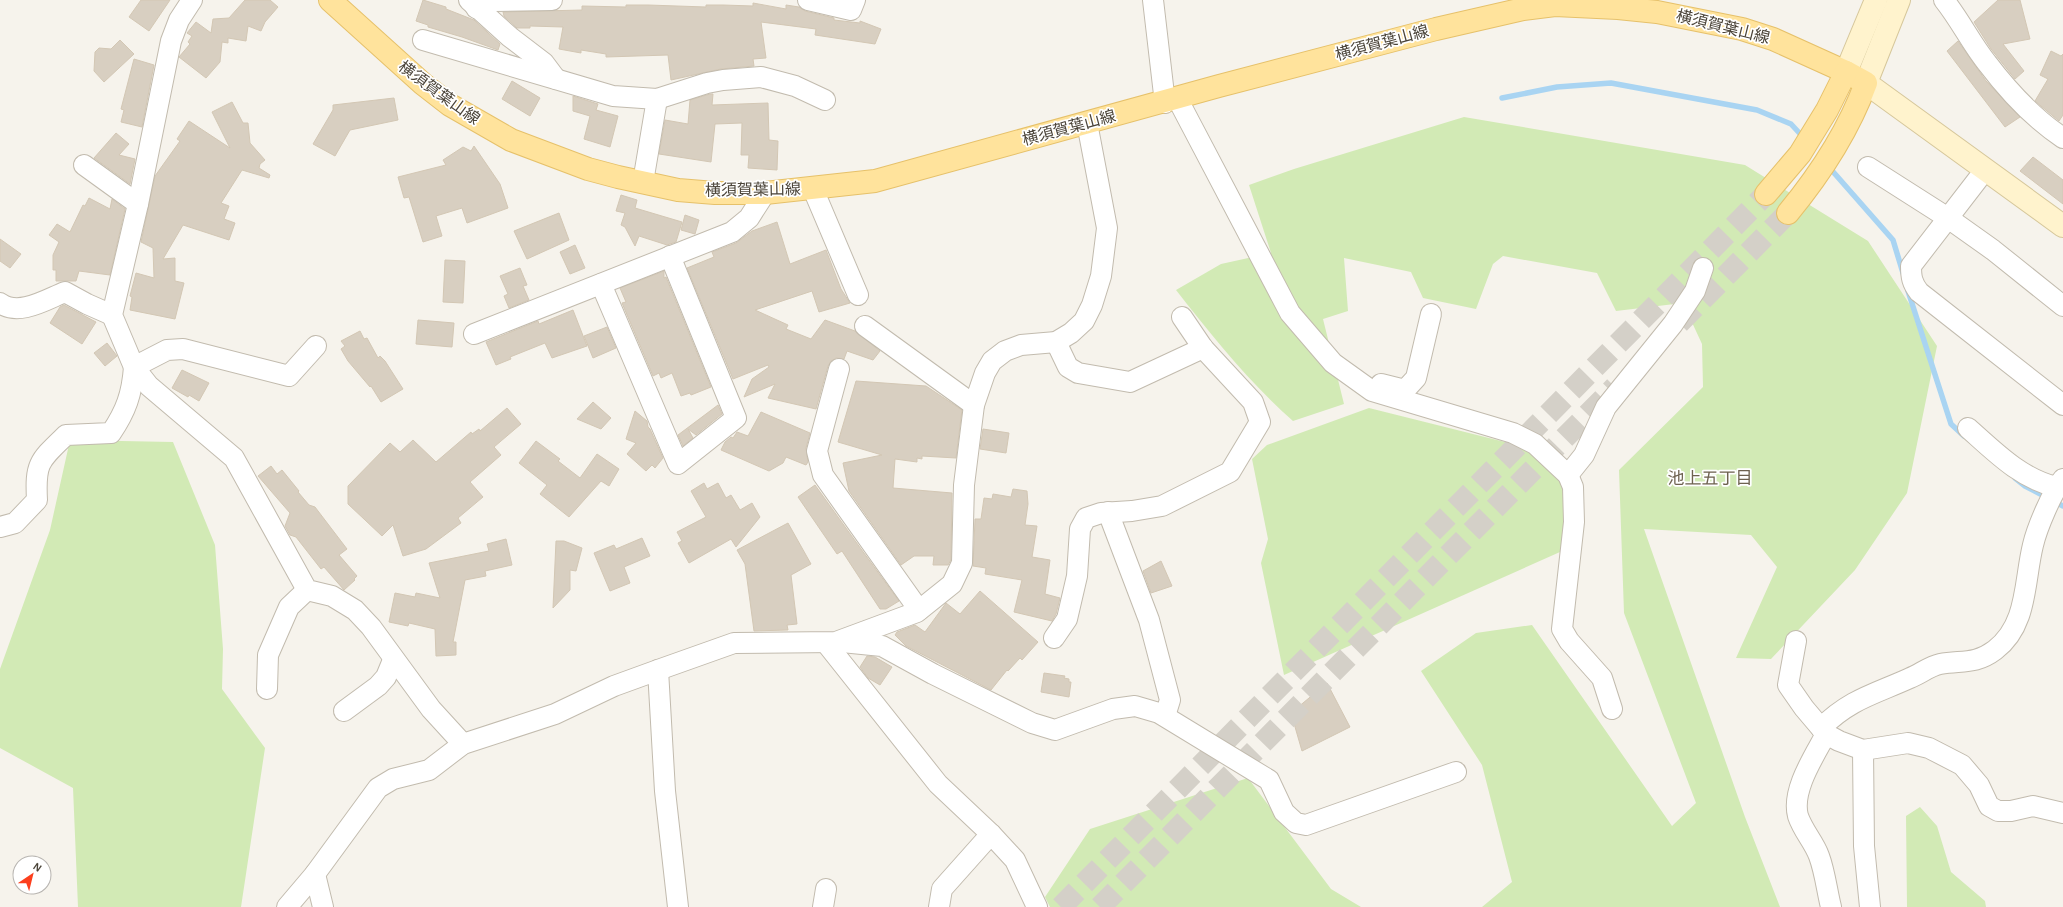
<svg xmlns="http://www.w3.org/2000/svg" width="2063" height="907" font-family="'Alegreya Sans','Noto Sans JP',sans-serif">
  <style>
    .green { fill: #d2eab5 }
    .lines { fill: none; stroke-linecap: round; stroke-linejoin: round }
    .stream { stroke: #a9d4f2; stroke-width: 5.5 }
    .building { fill: #d8cfc1; stroke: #d3c7b4 }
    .primary-tunnel { stroke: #d4d0c8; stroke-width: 22; stroke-dasharray: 22 11; stroke-linecap: butt }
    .street-casing { stroke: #c2bbae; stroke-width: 22 }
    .secondary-casing { stroke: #d6c79b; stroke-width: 24 }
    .primary-casing { stroke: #e6c16a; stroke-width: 24 }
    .street { stroke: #fff; stroke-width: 20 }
    .secondary { stroke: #fff3cd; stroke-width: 22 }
    .primary { stroke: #ffe39c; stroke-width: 22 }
    .labels { text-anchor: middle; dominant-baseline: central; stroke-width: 3.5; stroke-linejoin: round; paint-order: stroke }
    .street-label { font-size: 16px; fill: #4b4439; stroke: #fff }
    .neighbourhood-label { font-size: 17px; fill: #6e6250; stroke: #fff }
  </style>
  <rect width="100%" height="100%" fill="#f6f3ec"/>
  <!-- green -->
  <g class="green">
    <path d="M1464 117 1745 165 1868 241 1937 346 1907 493 1855 570 1771 659 1736 658 1777 567 1751 535 1644 529 1745 817 1780 907H1482L1512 882 1482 765 1421 671 1476 633 1532 625 1672 826 1696 803 1624 613 1619 470 1703 387 1702 344 1683 303 1616 311 1597 273 1503 256 1493 264 1476 309 1423 298 1411 272 1344 258 1348 311 1323 319 1344 404 1293 421C1249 382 1212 336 1176 290L1221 264 1271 253 1249 185 1294 169Z"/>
    <polygon points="1369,408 1529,448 1557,474 1569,492 1569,548 1284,675 1261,563 1268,539 1252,459 1267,445"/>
    <polygon points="70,440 173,442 215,545 223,649 222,689 265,748 241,907 78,907 73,788 0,748 0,669 50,530"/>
    <polygon points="1248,778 1331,889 1361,907 1050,907 1045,897 1090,829"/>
    <polygon points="1920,807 1937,826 1951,872 1985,901 1986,907 1907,907 1906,816"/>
  </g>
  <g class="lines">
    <!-- stream -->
    <g class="stream">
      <polyline points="1502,98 1557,87 1611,83 1757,110 1791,124 1804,138"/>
      <polyline points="1828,166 1893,240 1903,273"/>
      <polyline points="1908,291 1951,424 1964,436"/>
      <polyline points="2015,478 2025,486 2063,506"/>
    </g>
  </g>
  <!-- building -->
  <g class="building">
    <polygon points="141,0 170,0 149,31 129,17"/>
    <polygon points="245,0 270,0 278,7 265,22 261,31 248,26 246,41 228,38 228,43 222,42 220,62 206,78 179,57 190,44 188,42 192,36 187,33 196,22 211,33 213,19 229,18"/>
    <polygon points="423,0 446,7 446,9 474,20 500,44 498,50 462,37 428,27 428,25 416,21"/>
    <polygon points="1998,0 2020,0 2030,39 2003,44 2024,71 2015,79 1991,49 1974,22"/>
    <polygon points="753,3 786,9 786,5 799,7 805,11 834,18 834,20 860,23 860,21 881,29 875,44 815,35 816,29 761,22 766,58 753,59 754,66 721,69 671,80 668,55 606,57 606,54 581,50 581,53 559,49 563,27 530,26 530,28 517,28 504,16 503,12 582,10 582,6 626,7 626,5 648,5 706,7 706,5 723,5 753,6"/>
    <polygon points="120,40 134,54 104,82 94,71 95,52 99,48 111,49"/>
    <polygon points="1958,41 1986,81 2020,117 2005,127 1947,51"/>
    <polygon points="2051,51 2061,56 2063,54 2063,115 2059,121 2035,101 2048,79 2040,75"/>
    <polygon points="134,59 154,65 142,127 121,122 124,110 121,109"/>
    <polygon points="512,81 540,98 530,116 502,99"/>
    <polygon points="710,94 713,94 712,105 768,103 769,140 778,141 777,170 748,168 749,155 741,155 742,123 715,124 711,162 659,154 665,120 688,124 690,100"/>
    <polygon points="573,96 598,104 596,110 618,116 610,147 584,139 590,116 573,111"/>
    <polygon points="394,98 398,120 350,130 335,156 313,144 333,110 333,105"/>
    <polygon points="232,102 243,123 248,123 250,143 265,160 260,164 259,168 270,175 269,178 242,170 221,203 229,206 224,219 235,223 229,240 183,225 163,259 175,258 175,281 184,283 175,319 130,310 132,297 130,296 136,273 154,278 153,248 141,242 155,176 180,141 177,139 189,121 230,148 212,112"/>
    <polygon points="116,133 129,144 119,155 135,159 130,184 94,158"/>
    <polygon points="474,146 500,184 508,208 467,223 462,208 436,216 442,236 423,242 409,197 404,198 398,177 446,165 443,160 463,147 471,151"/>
    <polygon points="2033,157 2063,180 2063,204 2020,171"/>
    <polygon points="621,195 637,200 635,208 682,222 676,242 667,245 639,236 635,246 625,227 621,225 625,213 616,211"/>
    <polygon points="89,198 110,209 112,199 125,209 110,275 79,271 76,281 56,281 56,270 53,270 53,255 59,242 49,235 57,224 70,232 83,205 85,206"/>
    <polygon points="559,213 569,240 527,259 514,231"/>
    <polygon points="685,215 699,220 695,234 681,230"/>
    <polygon points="777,222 790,264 826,250 841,289 850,303 819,312 812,291 755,310 788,325 786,329 811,339 825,320 855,331 880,351 873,360 847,351 844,359 836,358 831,361 828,366 816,409 768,398 775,384 744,397 752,379 769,367 768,365 733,379 687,268 714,257 712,252 736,243 752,231"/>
    <polygon points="0,239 21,254 10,268 0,261"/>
    <polygon points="575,245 585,268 570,274 560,252"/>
    <polygon points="445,260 465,261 463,303 443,302"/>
    <polygon points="520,268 527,285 523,286 529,300 509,308 504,296 508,294 500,276"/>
    <polygon points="664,271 664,278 666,277 711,387 691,395 690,393 681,396 672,373 661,378 659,373 653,376 622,303 626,302 620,288"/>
    <polygon points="64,305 96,322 82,344 50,323 60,307"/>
    <polygon points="573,310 587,346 552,358 545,343 510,357 511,359 496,365 486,342 538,321 539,324"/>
    <polygon points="418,320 454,323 452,347 416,344"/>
    <polygon points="607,327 616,348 593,358 584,336"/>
    <polygon points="360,331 364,339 367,338 378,358 380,356 385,361 403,389 381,402 371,386 370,387 348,361 341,349 345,346 341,341"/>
    <polygon points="107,343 117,356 105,366 94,353"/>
    <polygon points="182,370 209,383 199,401 189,395 188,397 172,388"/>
    <polygon points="856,381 926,386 962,410 956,458 922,456 922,459 917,458 917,462 895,459 893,488 952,493 951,560 948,565 933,565 934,556 914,556 901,565 849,491 843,463 882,455 838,442"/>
    <polygon points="593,402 611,418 601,429 577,419"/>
    <polygon points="718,405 722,414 696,435 688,429 693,438 683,446 678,435"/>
    <polygon points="507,408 521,424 494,447 501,455 470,482 483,497 458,518 461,523 426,549 403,556 393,525 382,536 348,504 348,486 390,443 400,452 413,440 436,462 471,432 472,434 479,429 480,431"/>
    <polygon points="635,411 647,421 648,427 650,429 663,458 655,468 652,465 646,471 627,454 636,443 626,439"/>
    <polygon points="761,412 810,433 806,448 808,462 806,465 786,457 783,463 769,471 721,450 725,442 731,437 733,438 737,432 748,436"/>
    <polygon points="983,429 1009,433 1006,453 980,449"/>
    <polygon points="536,441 560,459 558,461 580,478 597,454 619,469 609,486 601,481 569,517 540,494 547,485 519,463"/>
    <polygon points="271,466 277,474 282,470 299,491 298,492 309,505 315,507 347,549 339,555 357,576 354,579 355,580 344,590 324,567 321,569 296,537 290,535 285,526 290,513 258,476"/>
    <polygon points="704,483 707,489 718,483 726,498 731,495 740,510 752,503 760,517 736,547 731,539 689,563 678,543 682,541 677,532 706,517 691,491"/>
    <polygon points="815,485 861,549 899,601 886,609 880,609 842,551 837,554 798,497"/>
    <polygon points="1013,489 1027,491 1028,504 1025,525 1037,526 1032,557 1050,560 1045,594 1060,598 1056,614 1052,621 1014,612 1022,580 985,574 986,568 973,566 975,519 981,519 984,498 992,499 993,494 1011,497"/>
    <polygon points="788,523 811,564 791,575 797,624 787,625 788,630 754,631 745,564 737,550"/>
    <polygon points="642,538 650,556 624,567 630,583 610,591 594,553 614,545 616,549"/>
    <polygon points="506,539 512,565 485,571 486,576 465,580 453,642 456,642 456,655 436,656 435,629 409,623 408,626 389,622 395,593 415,597 416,593 440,598 429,563 489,551 487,544"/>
    <polygon points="556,541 564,541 582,548 576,571 570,570 570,590 553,608"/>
    <polygon points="1161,561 1172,586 1151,593 1143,571"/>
    <polygon points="980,591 1038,642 1022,660 1020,658 1008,671 1007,670 991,690 906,646 895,635 897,632 915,625 925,632 946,603 960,614"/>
    <polygon points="867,656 875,657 892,667 880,685 868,678 860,667"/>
    <polygon points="1044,673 1065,676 1064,678 1069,679 1069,682 1071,682 1069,697 1041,692"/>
    <polygon points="1327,683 1350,727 1302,751 1291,713"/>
  </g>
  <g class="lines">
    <!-- primary-tunnel -->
    <g class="primary-tunnel">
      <polyline points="1679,323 1788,213"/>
      <polyline points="1061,907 1766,194"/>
      <polyline points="1100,907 1615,387"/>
    </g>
    <!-- street casing -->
    <g class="street-casing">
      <g id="street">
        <polyline points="192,0 179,20 171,41 138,204 112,315 134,367 149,386 234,458 307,590 332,596 355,610 371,627 431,709 463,744"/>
        <polyline points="469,0 510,37 544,63 556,79"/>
        <polyline points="808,0 851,10 855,0"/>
        <polyline points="1153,0 1165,103"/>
        <path d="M1944 0C1960 20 1971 43 1987 63 2009 92 2033 118 2063 138"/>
        <polyline points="476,8 494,1 552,0"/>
        <polyline points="423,40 613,96 657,99 707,83 723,80 761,77 795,86 825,100"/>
        <polyline points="1177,98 1290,313 1333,363 1372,391 1513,433 1535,444 1568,475 1573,487 1574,522 1562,629 1569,641 1602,678 1612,709"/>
        <polyline points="84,165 138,204"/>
        <polyline points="1868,167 1948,218 1993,250 2063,306"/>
        <path d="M1985 170 1911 266C1911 277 1912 283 1919 292L2063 405"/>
        <polyline points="643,182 657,99"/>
        <polyline points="813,189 858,295"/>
        <polyline points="601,284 678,464 736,418 670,256"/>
        <path d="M0 303C19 317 47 299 65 292L87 304 112 315"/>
        <polyline points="865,326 974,405"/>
        <polyline points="474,334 732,232 749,218 765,193"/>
        <polyline points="1056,342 1068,367 1078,373 1130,382 1203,348"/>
        <polyline points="134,367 167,350 183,349 289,376 316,346"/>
        <polyline points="839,369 817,451 823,475 919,610"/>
        <polyline points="1381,384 1405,390 1416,378 1431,314"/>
        <path d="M1968 428C1995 452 2020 478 2056 487"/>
        <polyline points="1568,475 1584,455 1606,407 1673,324 1695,291 1703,268"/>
        <polyline points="1108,512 1149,620 1170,700 1165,716"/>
        <path d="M0 527 15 523 37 500C35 463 39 461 66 435L111 433C126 411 132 394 134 367"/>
        <polyline points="1054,638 1067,619 1077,576 1080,529 1086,518 1101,513 1132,511 1162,506 1230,472 1260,422 1253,402 1203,348 1182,317"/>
        <path d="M1796 641 1788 685 1804 708 1826 734C1815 755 1791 790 1798 816 1803 831 1814 842 1819 856 1825 872 1827 891 1831 907"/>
        <polyline points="842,642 882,646 933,674 1032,723 1055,730 1113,709 1135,706 1159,713 1269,780 1284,812 1296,823 1306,825 1456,772"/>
        <polyline points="826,643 938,784 991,834 1015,860 1037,907"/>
        <polyline points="658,670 665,791 678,907"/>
        <polyline points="267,689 268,655 289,607 307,590"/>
        <polyline points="344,711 378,686 386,677 393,660"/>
        <path d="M1821 728C1850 699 1875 694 1910 678 1920 674 1930 666 1940 664 1962 660 1975 665 1995 650 2028 625 2024 581 2033 545 2037 528 2052 492 2063 479"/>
        <polyline points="1826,734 1839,741 1863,750 1908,743 1929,748 1962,765 1979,785 1989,806 1998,811 2011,811 2033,806 2063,813"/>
        <polyline points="1863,750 1864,846 1870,907"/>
        <polyline points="315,874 323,907"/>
        <polyline points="287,907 315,874 378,788 393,779 429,770 463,744 555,714 614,686 658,670 734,643 836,642 917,612 952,584 962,563 964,485 974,405 985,373 992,361 1005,351 1021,345 1056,342 1071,333 1084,321 1092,305 1101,276 1107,228 1087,123"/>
        <polyline points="823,907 826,889"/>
        <polyline points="939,907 942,889 991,834"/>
      </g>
    </g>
    <!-- secondary casing -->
    <g class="secondary-casing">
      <g id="secondary">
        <polyline points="1899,0 1866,83 2063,226"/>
        <polyline points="1846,72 1876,0"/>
      </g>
    </g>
    <!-- primary casing -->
    <g class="primary-casing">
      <g id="primary">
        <path d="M330 0 423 84 450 105 511 140 588 169 618 177 678 190 715 193H765L875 181 1219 86 1436 29 1523 9 1555 5 1618 8 1657 12 1742 29 1773 39 1846 72 1866 83C1848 132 1821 173 1788 213"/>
        <polyline points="1766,194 1800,154 1827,110 1846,72"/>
      </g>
    </g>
    <!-- street -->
    <use href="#street" class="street"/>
    <!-- secondary -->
    <use href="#secondary" class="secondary"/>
    <!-- primary -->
    <use href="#primary" class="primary"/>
  </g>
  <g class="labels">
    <!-- street labels -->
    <g class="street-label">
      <text transform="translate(1723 27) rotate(14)">横須賀葉山線</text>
      <text transform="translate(1382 43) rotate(-15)">横須賀葉山線</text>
      <text transform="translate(439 93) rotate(36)">横須賀葉山線</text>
      <text transform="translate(1069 128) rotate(-15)">横須賀葉山線</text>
      <text transform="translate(753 190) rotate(-1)">横須賀葉山線</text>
    </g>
    <!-- neighbourhood labels -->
    <g class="neighbourhood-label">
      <text x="1710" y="478">池上五丁目</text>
    </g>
  </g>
  <!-- north arrow -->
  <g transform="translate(32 875) rotate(35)"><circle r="19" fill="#ffffff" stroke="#b7b4b0"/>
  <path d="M0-3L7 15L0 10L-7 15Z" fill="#fc3f1d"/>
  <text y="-6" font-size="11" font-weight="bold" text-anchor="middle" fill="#4b4439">N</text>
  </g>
</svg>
